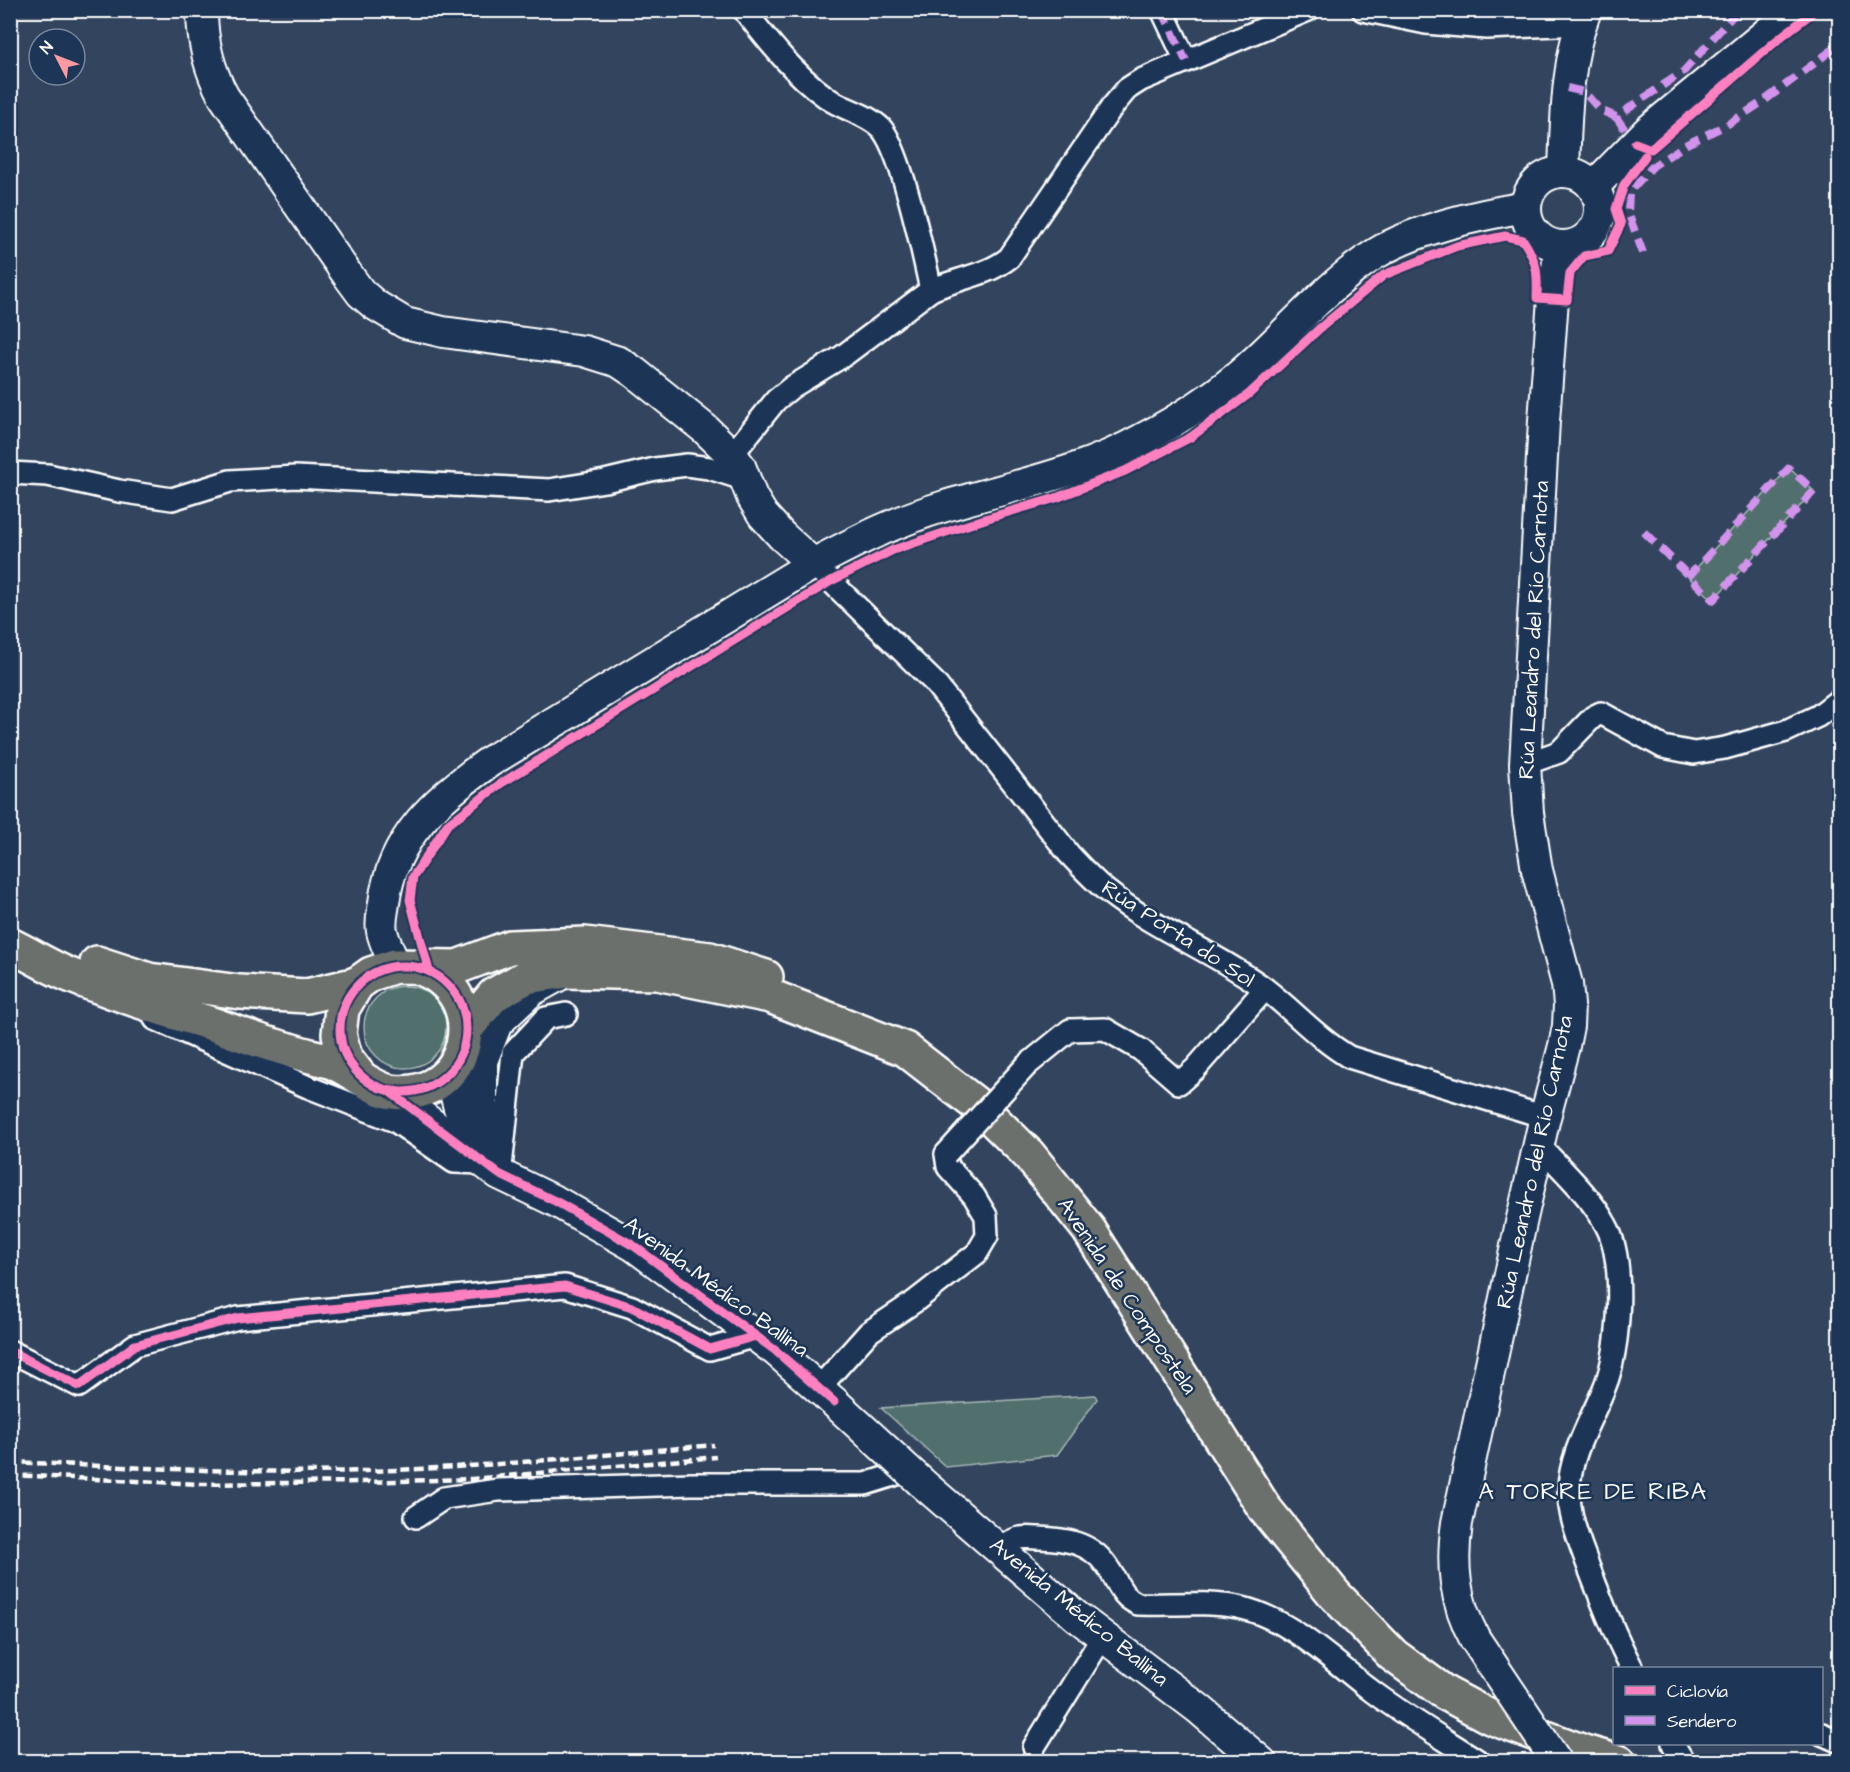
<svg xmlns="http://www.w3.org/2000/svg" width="1850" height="1772" font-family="'Architects Daughter',sans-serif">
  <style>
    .green { fill: #516f6d; stroke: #a8b7b6; stroke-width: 1.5 }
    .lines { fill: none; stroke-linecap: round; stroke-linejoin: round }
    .street-casing { stroke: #fff; stroke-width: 26 }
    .secondary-casing { stroke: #fff; stroke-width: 34 }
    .highway-casing { stroke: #fff; stroke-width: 38 }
    .street { stroke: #1d3557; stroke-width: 21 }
    .secondary { stroke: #1d3557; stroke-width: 30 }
    .highway { stroke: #6c706d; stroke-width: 33 }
    .rail { stroke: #fff; stroke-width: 4.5; stroke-dasharray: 9 4.5; stroke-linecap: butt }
    .street-bridge-casing { stroke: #fff; stroke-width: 26; stroke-linecap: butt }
    .secondary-bridge-casing { stroke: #fff; stroke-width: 34; stroke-linecap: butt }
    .street-bridge { stroke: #1d3557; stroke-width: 21 }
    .secondary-bridge { stroke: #1d3557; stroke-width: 30 }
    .quiet { stroke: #d193ec; stroke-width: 8; stroke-dasharray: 15 8; stroke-linecap: butt }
    .cycleway-casing { stroke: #1d3557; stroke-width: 13 }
    .cycleway { stroke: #ff80c0; stroke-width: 9 }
    .labels { text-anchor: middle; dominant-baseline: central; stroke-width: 5; stroke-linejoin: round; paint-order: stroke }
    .street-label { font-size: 22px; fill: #fff; stroke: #1d3557 }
    .neighbourhood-label { font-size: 24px; letter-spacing: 1.5px; fill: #fff; stroke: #1d3557 }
  </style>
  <rect width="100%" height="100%" fill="#33455e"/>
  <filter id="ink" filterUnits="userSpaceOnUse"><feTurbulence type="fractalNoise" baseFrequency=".0167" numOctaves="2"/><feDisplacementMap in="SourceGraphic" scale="12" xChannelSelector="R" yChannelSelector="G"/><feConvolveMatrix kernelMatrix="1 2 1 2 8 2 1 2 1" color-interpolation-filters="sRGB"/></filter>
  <g filter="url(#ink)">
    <!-- green -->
    <g class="green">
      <polygon points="1789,468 1814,491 1713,600 1688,577"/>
      <circle cx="405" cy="1027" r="41"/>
      <polygon points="1095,1395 1097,1399 1057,1455 946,1467 881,1408"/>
    </g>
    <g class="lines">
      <!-- street casing -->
      <g class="street-casing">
        <g id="street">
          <path d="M744 10C768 41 794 74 826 97 843 110 866 113 881 128 901 150 924 257 931 290"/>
          <polyline points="1162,10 1186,61"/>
          <polyline points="1363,10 1426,23 1486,28 1581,24"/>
          <path d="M732 455 776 400 792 387 843 356 931 290C958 278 986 276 1009 258L1112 107 1127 89 1141 80 1308 10"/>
          <polyline points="10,473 48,475 119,491 172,499 230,481 295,477 549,490 605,481 655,469 687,465 709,468 746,480"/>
          <path d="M813 564 934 682 1069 854C1081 867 1094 881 1108 892 1156 930 1215 952 1264 988 1293 1010 1317 1038 1349 1057L1545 1117"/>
          <polyline points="1525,764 1559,752 1593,717 1601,713 1663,747 1694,753 1725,748 1786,731 1818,716 1840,699"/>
          <polyline points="155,1019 308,1087 395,1121 454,1162 483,1163"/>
          <polyline points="1027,1065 1070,1030 1105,1029 1141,1050 1179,1083 1195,1069 1265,989"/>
          <path d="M1539 1145C1562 1170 1590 1195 1606 1225 1626 1260 1620 1350 1605 1386 1592 1419 1570 1453 1569 1489 1568 1516 1580 1543 1589 1568 1602 1602 1615 1636 1632 1668"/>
          <polyline points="501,1167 513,1053 546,1018 566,1014"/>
          <polyline points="10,1351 79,1386 135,1345 238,1318 565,1286 632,1307 710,1349 756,1336"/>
          <polyline points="818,1389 869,1332 914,1302 977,1253 987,1236 986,1216 974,1196 948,1167 946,1154"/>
          <polyline points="416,1517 444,1498 498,1490 691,1484 865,1484 894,1475 903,1466"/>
          <path d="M999 1548C1006 1544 1013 1539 1020 1538 1026 1537 1033 1538 1039 1538 1065 1539 1090 1542 1106 1565 1118 1580 1119 1596 1138 1604 1171 1605 1205 1601 1238 1607 1290 1618 1332 1661 1373 1692 1407 1717 1444 1739 1480 1762"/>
          <polyline points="1822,1734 1840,1742"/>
          <polyline points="1673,1744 1684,1762"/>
          <polyline points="1034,1747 1103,1636"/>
        </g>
      </g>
      <!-- secondary casing -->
      <g class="secondary-casing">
        <g id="secondary">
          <path d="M202 10C202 42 209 70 224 97L347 274 361 293 375 305 405 323 443 332 584 351 619 362 634 372 705 429 732 455 740 466 752 497 763 515 782 536 813 564"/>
          <path d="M1564 172C1566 117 1566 62 1586 10"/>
          <circle cx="1563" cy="209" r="37"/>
          <polyline points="1593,187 1649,130 1795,10"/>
          <path d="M395 966C391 954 384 942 382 931 380 922 383 911 384 903 392 837 438 798 489 762L813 564C856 541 898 520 945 506 1011 486 1082 473 1142 439 1178 420 1213 398 1244 371 1290 331 1333 277 1387 247 1426 227 1483 214 1526 207"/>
          <polyline points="455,1065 453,1085 459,1108 483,1144"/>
          <polyline points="390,1092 499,1174 557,1202 634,1246 776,1351 834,1402"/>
          <polyline points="493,1157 482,1111 482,1061 497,1023 531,991 558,976"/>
          <polyline points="921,1482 1076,1616 1199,1709 1261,1762"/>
          <path d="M1475 1639C1454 1601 1451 1564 1457 1523L1521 1223 1545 1117 1564 1046 1568 1026 1569 1005 1567 984 1537 870 1528 813 1525 764 1544 421 1553 299 1560 246"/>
        </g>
      </g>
      <!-- highway casing -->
      <g class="highway-casing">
        <g id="highway">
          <path d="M10 945C29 954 48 966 67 974 113 993 161 1009 209 1023 235 1032 260 1042 286 1049 301 1054 316 1057 330 1061 349 1068 372 1089 391 1092 471 1103 495 993 418 967"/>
          <polyline points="97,963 149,980 240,992 307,996 357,984"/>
          <polyline points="466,1029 494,995 526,977 567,971 657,973 770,996 905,1049 981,1108 1029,1155 1089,1230 1265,1509 1335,1595 1393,1655 1445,1693 1490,1717 1584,1752 1619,1762"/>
          <polyline points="361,1078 345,1057 339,1034 342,1009 357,984 371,974 395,966 457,967 510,947 585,944 710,959 766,977"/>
        </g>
      </g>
      <!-- street -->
      <use href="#street" class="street"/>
      <!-- secondary -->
      <use href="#secondary" class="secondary"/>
      <!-- highway -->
      <use href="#highway" class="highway"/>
      <!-- rail -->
      <g class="rail">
        <path d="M10 1462C129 1467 247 1474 365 1471 482 1468 598 1455 714 1445"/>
        <polyline points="10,1475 201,1484 362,1482 472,1479 716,1457"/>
      </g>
      <!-- street-bridge casing -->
      <g class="street-bridge-casing">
        <polyline id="street-bridge" points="946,1154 1027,1065"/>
      </g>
      <!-- secondary-bridge casing -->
      <g class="secondary-bridge-casing">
        <g id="secondary-bridge">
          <polyline points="834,1402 921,1482"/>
          <polyline points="1475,1639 1557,1762"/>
        </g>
      </g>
      <!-- street-bridge -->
      <use href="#street-bridge" class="street-bridge"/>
      <!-- secondary-bridge -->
      <use href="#secondary-bridge" class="secondary-bridge"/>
      <!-- quiet -->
      <g class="quiet">
        <polyline points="1162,10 1186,61"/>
        <polyline points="1567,88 1584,92 1600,110 1616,117 1684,71 1738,10"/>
        <polyline points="1616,117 1626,131"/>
        <polyline points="1643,253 1628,213 1629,192 1653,166 1687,144 1728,124 1764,101 1840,44"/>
        <polyline points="1644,532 1713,600 1814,491 1789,468 1688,577"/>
      </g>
      <!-- cycleway casing -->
      <g class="cycleway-casing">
        <g id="cycleway">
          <polyline points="1635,143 1651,149 1782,36 1816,10"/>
          <circle cx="403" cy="1029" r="63"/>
          <path d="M429 971 410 900 413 877 447 825 500 784 831 581 893 550 985 519 1056 498 1125 471 1191 437 1249 394 1319 329 1384 275 1457 246 1505 236 1523 240C1537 262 1538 271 1537 298L1567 300 1570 273 1584 256 1608 251 1621 224 1616 209 1624 185 1645 156"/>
          <polyline points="390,1092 499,1174 557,1202 634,1246 776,1351 834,1402"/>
          <polyline points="10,1351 79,1386 135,1345 238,1318 565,1286 632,1307 710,1349 756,1336"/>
        </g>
      </g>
      <!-- cycleway -->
      <use href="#cycleway" class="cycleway"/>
    </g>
  </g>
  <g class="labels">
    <!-- street labels -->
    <g class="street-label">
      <text transform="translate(1534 630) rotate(-87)">Rúa Leandro del Río Carnota</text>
      <text transform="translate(1178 934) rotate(33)">Rúa Porta do Sol</text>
      <text transform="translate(1535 1162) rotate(-78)">Rúa Leandro del Río Carnota</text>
      <text transform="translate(716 1287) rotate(36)">Avenida Médico Ballina</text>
      <text transform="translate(1127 1296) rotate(56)">Avenida de Compostela</text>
      <text transform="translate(1079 1612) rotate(39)">Avenida Médico Ballina</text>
    </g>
    <!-- neighbourhood labels -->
    <g class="neighbourhood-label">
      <text x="1593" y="1492">A TORRE DE RIBA</text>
    </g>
  </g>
  <!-- margin -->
  <rect width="1850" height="1772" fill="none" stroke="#1d3557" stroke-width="36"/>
  <rect x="18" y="18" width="1814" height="1736" fill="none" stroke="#fff" stroke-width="2" filter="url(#ink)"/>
  <!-- legend -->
  <rect x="1613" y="1667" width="210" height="78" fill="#1d3557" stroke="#77869a" stroke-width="1.5"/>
  <rect x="1625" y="1686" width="30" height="9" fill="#ff80c0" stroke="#77869a" stroke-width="1.5"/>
  <text x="1667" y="1697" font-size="18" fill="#ffffff">Ciclovía</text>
  <rect x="1625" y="1716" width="30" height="9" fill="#d193ec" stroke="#77869a" stroke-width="1.5"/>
  <text x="1667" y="1727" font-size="18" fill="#ffffff">Sendero</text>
  <!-- north arrow -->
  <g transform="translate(57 57) rotate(312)"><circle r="28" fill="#1d3557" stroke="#77869a" stroke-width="1.5"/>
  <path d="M0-4.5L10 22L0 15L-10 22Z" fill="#ff9aa2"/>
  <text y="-9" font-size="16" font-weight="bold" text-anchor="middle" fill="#ffffff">N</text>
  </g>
</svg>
